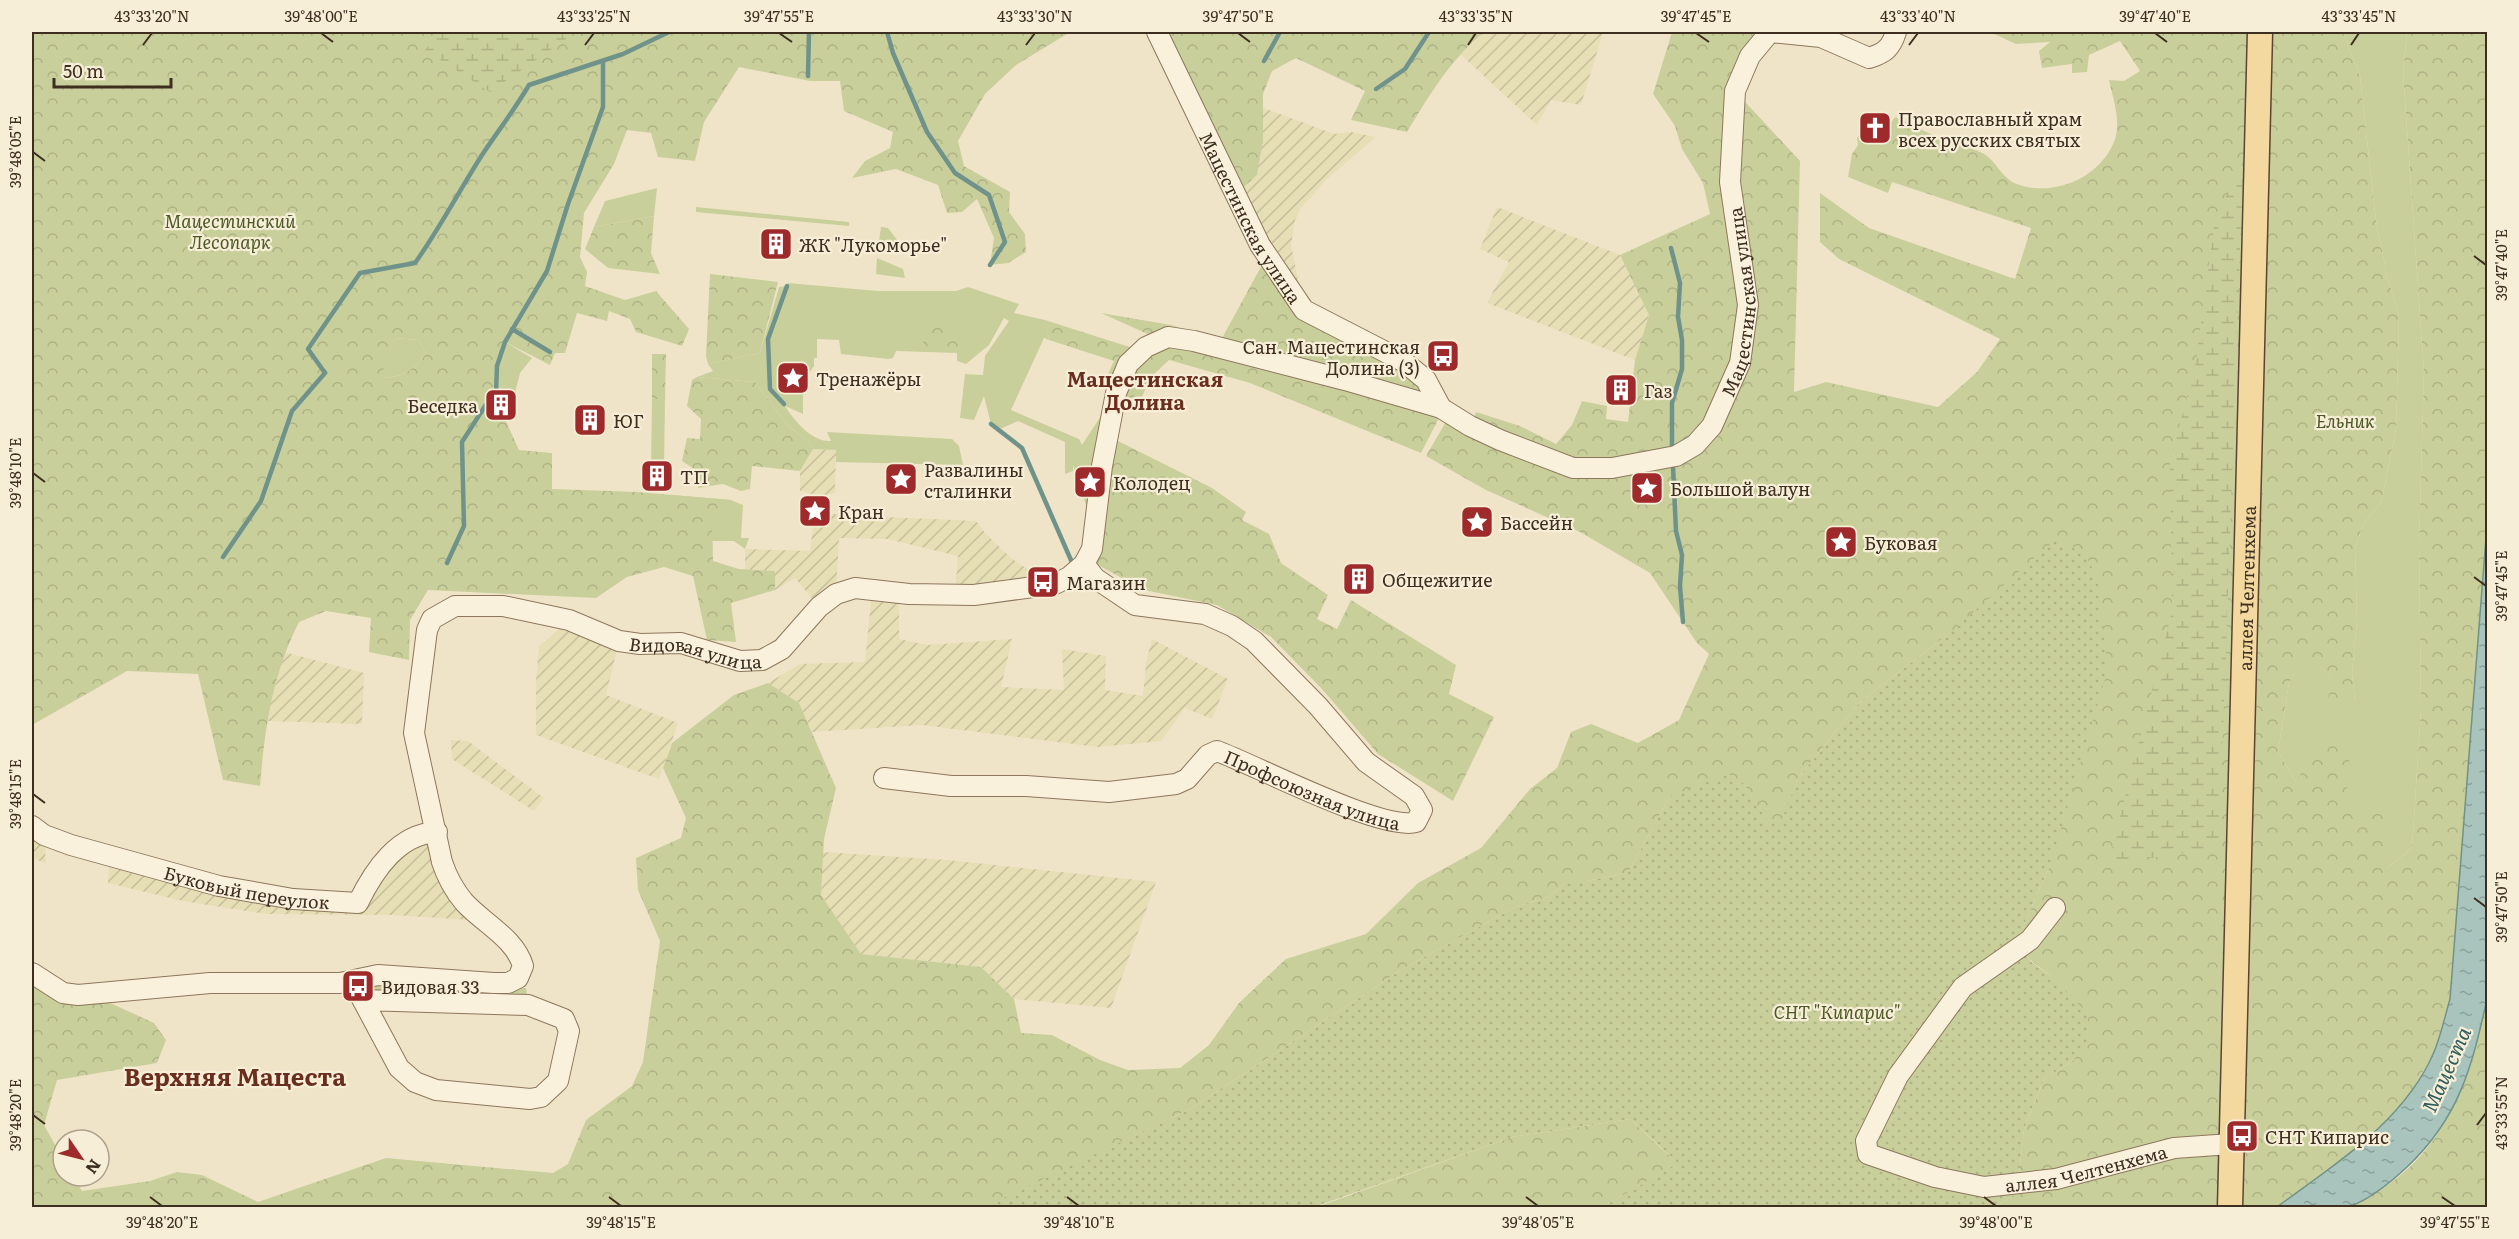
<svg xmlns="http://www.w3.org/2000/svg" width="2519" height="1239" font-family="Literata,serif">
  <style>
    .farmland { fill: url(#farmland-furrows) }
    .grass { fill: #c9cf9b }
    .forest { fill: url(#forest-crowns); fill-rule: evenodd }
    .wetland { fill: url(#wetland-marsh) }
    .garden { fill: url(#garden-dots) }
    .water { fill: url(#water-ripples); stroke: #6f938a; stroke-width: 1.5 }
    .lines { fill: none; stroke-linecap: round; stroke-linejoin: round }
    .stream { stroke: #6f938a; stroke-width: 4.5 }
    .minor-casing { stroke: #8d765c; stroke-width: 22 }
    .major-casing { stroke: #5b4430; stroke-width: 27 }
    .minor { stroke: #faf1dc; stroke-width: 20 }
    .major { stroke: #f3d9a0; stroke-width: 24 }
    .ticks { fill: none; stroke: #3d2e20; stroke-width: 2 }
    .labels { text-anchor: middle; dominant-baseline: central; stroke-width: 4.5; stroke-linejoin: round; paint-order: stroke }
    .poi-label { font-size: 18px; fill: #3d2e20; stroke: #f7eed8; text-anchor: start }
    .street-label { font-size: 18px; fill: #3d2e20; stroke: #f7eed8 }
    .park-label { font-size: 18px; font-style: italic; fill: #4d5a26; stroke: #f7eed8 }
    .neighbourhood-label { font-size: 20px; font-weight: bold; fill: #6b2e1e; stroke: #f7eed8 }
    .water-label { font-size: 20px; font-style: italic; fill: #2f5d5a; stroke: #f7eed8 }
    .district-label { font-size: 24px; font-weight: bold; fill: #6b2e1e; stroke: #f7eed8 }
    .neatline { fill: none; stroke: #3d2e20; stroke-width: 2 }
    .ticks-label { font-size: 15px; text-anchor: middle; fill: #3d2e20 }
  </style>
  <defs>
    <pattern id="farmland-furrows" width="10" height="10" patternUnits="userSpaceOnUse" patternTransform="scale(1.5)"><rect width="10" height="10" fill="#e6deb5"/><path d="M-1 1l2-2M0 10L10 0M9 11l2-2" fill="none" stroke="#c6bf9b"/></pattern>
    <pattern id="forest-crowns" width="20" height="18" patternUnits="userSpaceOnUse" patternTransform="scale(1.5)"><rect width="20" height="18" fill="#c9cf9b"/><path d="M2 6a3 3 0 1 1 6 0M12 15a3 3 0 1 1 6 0" fill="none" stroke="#aeb285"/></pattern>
    <pattern id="wetland-marsh" width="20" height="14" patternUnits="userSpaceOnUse" patternTransform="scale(1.5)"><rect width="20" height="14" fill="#c9cf9b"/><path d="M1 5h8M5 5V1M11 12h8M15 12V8" fill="none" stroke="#aeb285"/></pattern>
    <pattern id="garden-dots" width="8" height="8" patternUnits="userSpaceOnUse" patternTransform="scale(1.5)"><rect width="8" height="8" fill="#c9cf9b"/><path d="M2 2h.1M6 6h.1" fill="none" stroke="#aeb285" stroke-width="1.8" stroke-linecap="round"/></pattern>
    <pattern id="water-ripples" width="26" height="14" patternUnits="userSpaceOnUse" patternTransform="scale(1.5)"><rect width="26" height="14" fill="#a9c4bc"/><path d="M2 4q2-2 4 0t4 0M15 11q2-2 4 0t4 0" fill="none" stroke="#8ba098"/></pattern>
  </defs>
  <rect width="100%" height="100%" fill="#f0e4c8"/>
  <!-- farmland -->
  <g class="farmland">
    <polygon points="1485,32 1603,32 1581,105 1551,100 1537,125 1461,55"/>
    <polygon points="1261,107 1334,134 1351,132 1376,137 1328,178 1301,208 1295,220 1291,245 1298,280 1280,278 1238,198 1245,186 1257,175"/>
    <polygon points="1497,207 1620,255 1649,315 1635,360 1487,303 1509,262 1480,249"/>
    <polygon points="813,449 836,450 835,493 819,496 800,491 800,471"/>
    <polygon points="815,511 840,515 976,521 986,534 1011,558 1033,573 1030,587 955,595 958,556 888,539 839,538 836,594 819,607 795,578 775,590 775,571 745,570 745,549 810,551"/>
    <polygon points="872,590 899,593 899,639 928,645 1012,639 1001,687 1064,690 1062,649 1106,656 1105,690 1143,696 1146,663 1152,639 1228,679 1212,719 1185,708 1161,741 1098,747 922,725 812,732 799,703 768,683 800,664 865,662"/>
    <polygon points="569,620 619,641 606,695 678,723 659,779 536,735 536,681 539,647"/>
    <polygon points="284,652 364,673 362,724 266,721"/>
    <polygon points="451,740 468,741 544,798 534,811 452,759"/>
    <polygon points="32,826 44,835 46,864 32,857"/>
    <polygon points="425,832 442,862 485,921 394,915 266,914 183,901 108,883 110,854 219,886 358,902 369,879"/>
    <polygon points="823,852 947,860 1156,882 1111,1008 1014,999 981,967 861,954 821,895"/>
  </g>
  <!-- grass -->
  <g class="grass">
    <polygon points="2343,32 2407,32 2403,72 2424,372 2419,545 2421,710 2412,848 2387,868 2345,812 2296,782 2278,751 2289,683 2304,656 2331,676 2355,702 2352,673 2357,620 2355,549 2363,524 2381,503 2396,429 2399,315 2387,276 2376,221 2360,76"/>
    <polygon points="657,188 654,216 594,227 605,201"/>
    <polygon points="696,207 849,222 849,226 696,212"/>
    <polygon points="881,227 888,228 908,254 879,241"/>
    <polygon points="877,258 903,269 905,278 876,274"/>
    <path d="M788 283 878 291H956L968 287 1019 304 1014 313 1045 320 1049 340 1044 338 1011 410 1079 439 1082 445 1116 393 1095 533 1073 465V471L1065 474V442L1018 421 1000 429 991 424 984 396 974 420 960 418 965 374 983 375 985 356 1009 321 1004 318 989 345 966 364 957 361V353L896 351 893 358 889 359 841 354 839 340 817 339V358H814V366L808 375H783L784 382H795V391H803V414L785 406C795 421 811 442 831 441L827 432 952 439 959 446 963 465 836 462V450L813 449 809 442 788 426 755 382 697 377 713 371 708 364 760 353 779 287 787 286Z"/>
    <path d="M395 338 419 340 426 354C414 371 400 378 379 378Z"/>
    <polygon points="505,342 532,358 520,373 514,397 498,387 497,366"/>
    <polygon points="652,399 665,399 664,470 651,470"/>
    <polygon points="672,495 731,500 743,505 741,538 749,538 745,549 734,541 712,541 712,520"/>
    <polygon points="371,985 526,988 528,1001 372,994"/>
  </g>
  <!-- forest -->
  <g class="forest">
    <path d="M32 32H1123L1067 34 1016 65 985 94 958 141 964 166 1010 192 1009 212 1025 234 1026 252 1008 263 990 265 994 238 977 199 962 212 947 213 938 185 896 169 852 178 865 161 890 148 893 132 844 111 840 81H810L739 67 704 122 695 161 658 157 651 133 627 130 614 164 584 213 580 257 587 272 585 286 625 300 656 291 689 329 682 346 636 332 630 319 609 311 607 321 577 313 565 353H555L550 365 505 342 497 366 498 387 514 397 504 417 519 450 552 453V489L637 492 731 500 712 520 713 561 739 569 775 571V590L731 603 736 642 707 640 693 576 664 567 627 577 596 598 428 590 410 620 409 660 369 652 371 618 326 611 299 622C272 676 265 727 260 786L223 780 198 674 127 671 32 725ZM395 338 419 340 426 354C414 371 400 378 380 378Z"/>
    <path d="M1150 32H1485C1451 58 1429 96 1407 132L1351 120 1365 91 1296 58 1272 71 1263 94V140L1257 175 1245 186 1233 205Z"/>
    <path d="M1672 32H1770L1735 91 1800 161 1794 392 1826 382 1938 407 1977 372 2000 339 1839 259 1820 242V193L1869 228 2015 279 2031 228 1892 182 1888 193 1848 177 1852 154 1858 145 1857 138 1864 129 1880 138 1895 117C1913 125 1931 135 1949 142 1959 147 1970 147 1980 152 1996 158 2000 178 2017 184 2054 198 2102 177 2115 139 2121 120 2113 99 2109 80L2124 81 2140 71 2120 41 2089 55 2087 72 2072 73V64L2042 68 2039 51 2050 42 2016 44 1990 32H2343L2360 76 2376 221 2387 276 2399 315 2396 429 2381 503 2363 524 2355 549 2357 620 2352 673 2355 702 2326 715 2331 676 2304 657 2289 683 2278 751 2296 782 2319 743 2351 740 2345 811 2387 809V868L2412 848 2421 710 2419 545 2424 372 2403 72 2407 32H2487V525L2450 999 2434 1052 2410 1094 2375 1134 2277 1207H1994L2017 1194 2024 1129 2044 1079 2074 1060 2051 976 2030 960 2022 942 2024 924 2051 863 1947 635 1860 702 1798 778 1782 822 1768 823 1742 781 1670 796 1628 873 1586 881H1567L1549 897 1515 907 1401 970 1192 1108 991 1205 893 1204V1208L32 1207V961L51 976 154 1023 166 1040 157 1063 57 1080 44 1125 63 1159V1176H73L82 1191 150 1181 177 1172 202 1175 258 1202 386 1158 553 1173 568 1164 586 1120 632 1086 643 1062 660 941 638 890 636 858 681 838 686 818 663 768 672 743 734 695 768 683 799 703 836 788 824 839 821 895 861 954 981 967 1014 999 1021 1033 1052 1035 1100 1060 1128 1070 1180 1068 1209 1045 1239 1003 1286 959 1366 934 1418 883 1481 848 1530 789 1557 768 1571 732 1591 724 1638 743 1679 720 1709 654 1697 643 1650 573 1580 532 1486 490 1426 456 1447 420 1470 426 1476 412 1520 426 1556 444 1572 425 1582 401 1607 406 1606 419 1628 422 1635 360 1649 315 1620 255 1710 214 1703 183 1682 149 1675 126 1653 94Z"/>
    <polygon points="654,216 651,253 660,274 608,268 585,249 594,227"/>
    <polygon points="1263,263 1304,320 1403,361 1441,414 1421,453 1250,383 1169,360 1150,378 1139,404 1116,393 1105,381 1114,361 1049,340 1045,320 1142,351 1161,340 1101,313 1171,325 1221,340"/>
    <polygon points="710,274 778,282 760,353 708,364 706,356"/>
    <polygon points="925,324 960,327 959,349 923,346"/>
    <polygon points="652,354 666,354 665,399 652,399"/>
    <polygon points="697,377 755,382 788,426 809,442 813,449 800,471 752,466 750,489 741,491 723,484 698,488 696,470 682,461 687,438 700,439 701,419 687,406 692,380"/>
    <polygon points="1118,441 1212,488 1246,512 1242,520 1269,534 1281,563 1328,595 1317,619 1337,629 1351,600 1456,665 1449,694 1494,717 1453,801 1378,754 1322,689 1271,637 1217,605 1144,590 1087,559 1107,442"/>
    <path d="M2487 995V1207L2349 1208C2362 1200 2377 1193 2389 1184 2453 1139 2472 1066 2487 995Z"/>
    <path d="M1630 1119C1647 1133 1660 1150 1679 1163L1603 1207 1314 1208 1512 1137Z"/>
  </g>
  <!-- wetland -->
  <g class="wetland">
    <polygon points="440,32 576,32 490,92 425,50"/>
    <polygon points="2243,162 2219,848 2108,864 2172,612 2170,460 2195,368 2215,219"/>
  </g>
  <!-- garden -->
  <path class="garden" d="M2054 541 2082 550 2097 576 2108 669 2051 863 2024 924 2023 942 2030 961 2051 976 2087 1013 2090 1035 2074 1060 2044 1079 2024 1129 2017 1194 1994 1207H1603L1678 1163C1661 1149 1647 1133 1630 1119L1512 1137 1314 1207 893 1208V1204H991L1192 1108 1401 970 1515 907 1549 897 1567 881H1586L1628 873 1670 796 1729 774 1742 781 1768 822H1781L1798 778 1860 702 1947 635Z"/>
  <!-- water -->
  <path class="water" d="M2487 525 2488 995C2472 1065 2461 1116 2407 1167 2391 1182 2372 1198 2351 1206 2339 1211 2293 1208 2277 1207 2336 1163 2404 1122 2434 1052 2441 1035 2445 1016 2450 999Z"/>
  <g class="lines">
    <!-- stream -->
    <g class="stream">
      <polyline points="887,32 893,53 927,132 955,173 989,195 1005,242 990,265"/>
      <polyline points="1264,61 1280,32"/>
      <polyline points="808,76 809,32"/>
      <polyline points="1376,89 1405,69 1429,32"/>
      <polyline points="1671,248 1680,283 1678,317 1682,340 1682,369 1672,403 1672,446"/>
      <polyline points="512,329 550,352"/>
      <polyline points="784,404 770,389 768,339 787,286"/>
      <polyline points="991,424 1022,448 1074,567"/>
      <polyline points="1673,467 1676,531 1682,555 1680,586 1683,622"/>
      <path d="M223 557 261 501 292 411 325 373 308 349 360 273 415 263C440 228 459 191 482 155 498 131 515 109 529 85L623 54 669 32"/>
      <polyline points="447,563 464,526 462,442 485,406 496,393 497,366 505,342 547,271 568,204 603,107 603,61"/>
    </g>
    <!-- minor casing -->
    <g class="minor-casing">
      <g id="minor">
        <path id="s1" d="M1157 32 1260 245 1304 310 1403 361 1426 380 1441 408"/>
        <path id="s2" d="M884 778 951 786H1026L1109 792 1176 784 1187 779 1208 755 1217 751C1255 765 1383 832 1416 822L1422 810 1414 796 1366 762 1318 706 1254 641 1232 626 1205 614 1135 605 1095 578 1084 564"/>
        <path id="s3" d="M32 826 44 835 71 845 219 886 293 899 358 903C374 870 398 834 437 832"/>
        <path id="s4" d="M2055 908 2030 940 1963 987 1898 1076 1866 1141 1868 1154 1935 1177 1984 1187 2056 1179 2174 1148 2231 1144"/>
        <path id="s5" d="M32 973 63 993 78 995 210 983H340L378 975 494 983H508L518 978 523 966C515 938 483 923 464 902 454 890 447 877 442 862L414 733 427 630 432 619 455 606H503L569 620 619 641 640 644 681 643 740 661 762 660 782 649 819 607 836 594 855 588 909 594 974 595 1055 584 1069 577 1084 564 1092 549 1102 466 1116 393 1128 364 1146 347 1168 337 1194 341 1345 380 1441 408 1470 426 1500 440 1573 468H1612L1676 456 1695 445 1712 426 1740 363 1748 305 1730 182 1735 91 1750 56 1770 32 1821 37 1869 58C1885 53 1891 48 1896 32"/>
        <polyline points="353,982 399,1068 415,1082 436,1090 530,1099 541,1097 558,1081 569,1031 564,1019 528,1005 363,1000"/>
      </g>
    </g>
    <!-- major casing -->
    <g class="major-casing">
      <g id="major">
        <path id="s6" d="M2230 1208 2260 32"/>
      </g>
    </g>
    <!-- minor -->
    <use href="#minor" class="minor"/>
    <!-- major -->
    <use href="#major" class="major"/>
  </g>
  <!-- ticks -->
  <path class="ticks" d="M321 33 333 42M779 33 792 42M1238 33 1250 42M1696 33 1709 42M2155 33 2167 42M143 45 152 33M585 45 594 33M1026 45 1035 33M1468 45 1476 33M1909 45 1918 33M2351 45 2359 33M33 152 45 161M2474 256 2486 265M33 473 45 482M2474 577 2486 586M33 794 45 803M2474 898 2486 907M33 1115 45 1124M2477 1125 2486 1113M150 1197 162 1206M609 1197 621 1206M1067 1197 1079 1206M1526 1197 1538 1206M1984 1197 1996 1206M2442 1197 2455 1206"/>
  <!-- icons -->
  <defs>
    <g id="church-square" transform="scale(1.725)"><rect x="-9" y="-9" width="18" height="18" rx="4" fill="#9e2a2b" stroke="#f7eed8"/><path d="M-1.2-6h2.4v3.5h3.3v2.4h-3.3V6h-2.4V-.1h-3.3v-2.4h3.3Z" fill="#fff"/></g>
    <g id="building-square" transform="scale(1.725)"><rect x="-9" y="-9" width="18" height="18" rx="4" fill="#9e2a2b" stroke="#f7eed8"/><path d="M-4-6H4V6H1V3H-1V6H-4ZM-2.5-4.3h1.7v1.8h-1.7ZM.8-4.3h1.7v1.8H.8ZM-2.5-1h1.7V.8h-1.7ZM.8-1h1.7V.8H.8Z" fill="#fff"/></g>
    <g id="bus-square" transform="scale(1.725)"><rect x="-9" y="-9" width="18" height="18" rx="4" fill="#9e2a2b" stroke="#f7eed8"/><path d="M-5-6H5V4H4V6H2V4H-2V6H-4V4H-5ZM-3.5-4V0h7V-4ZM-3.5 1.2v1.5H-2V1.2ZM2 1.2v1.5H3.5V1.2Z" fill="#fff"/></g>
    <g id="sight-square" transform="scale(1.725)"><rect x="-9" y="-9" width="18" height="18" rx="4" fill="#9e2a2b" stroke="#f7eed8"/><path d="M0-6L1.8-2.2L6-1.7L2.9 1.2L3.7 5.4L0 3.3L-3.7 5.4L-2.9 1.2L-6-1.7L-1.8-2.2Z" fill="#fff"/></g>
  </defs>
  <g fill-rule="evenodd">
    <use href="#church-square" x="1875" y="128"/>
    <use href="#building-square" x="776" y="244"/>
    <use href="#bus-square" x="1443" y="356"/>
    <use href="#sight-square" x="793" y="378"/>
    <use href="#building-square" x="1621" y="390"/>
    <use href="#building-square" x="501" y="405"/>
    <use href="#building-square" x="590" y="420"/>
    <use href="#building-square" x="657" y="476"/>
    <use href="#sight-square" x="901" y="479"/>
    <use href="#sight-square" x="1090" y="482"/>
    <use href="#sight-square" x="1647" y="488"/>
    <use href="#sight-square" x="815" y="511"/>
    <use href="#sight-square" x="1477" y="522"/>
    <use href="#sight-square" x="1841" y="542"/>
    <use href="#building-square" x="1359" y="579"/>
    <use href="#bus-square" x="1043" y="582"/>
    <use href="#bus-square" x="358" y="986"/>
    <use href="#bus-square" x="2242" y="1136"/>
  </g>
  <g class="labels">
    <!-- poi labels -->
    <g class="poi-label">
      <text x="1898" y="118">Православный храм<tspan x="1898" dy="21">всех русских святых</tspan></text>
      <text x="799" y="244">ЖК "Лукоморье"</text>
      <text x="1420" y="346" text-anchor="end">Сан. Мацестинская<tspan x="1420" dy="21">Долина (3)</tspan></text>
      <text x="816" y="378">Тренажёры</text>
      <text x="1644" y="390">Газ</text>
      <text x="478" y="405" text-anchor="end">Беседка</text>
      <text x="613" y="420">ЮГ</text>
      <text x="924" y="469">Развалины<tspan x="924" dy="21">сталинки</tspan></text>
      <text x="680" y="476">ТП</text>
      <text x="1113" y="482">Колодец</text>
      <text x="1670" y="488">Большой валун</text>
      <text x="838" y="511">Кран</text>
      <text x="1500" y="522">Бассейн</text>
      <text x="1864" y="542">Буковая</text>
      <text x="1382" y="579">Общежитие</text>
      <text x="1066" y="582">Магазин</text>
      <text x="381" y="986">Видовая 33</text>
      <text x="2265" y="1136">СНТ Кипарис</text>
    </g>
    <!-- street labels -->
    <g class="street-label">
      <text stroke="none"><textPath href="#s1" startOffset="208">Мацестинская улица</textPath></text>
      <text stroke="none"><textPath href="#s5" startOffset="2553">Мацестинская улица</textPath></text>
      <text stroke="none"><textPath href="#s6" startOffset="620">аллея Челтенхема</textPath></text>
      <text stroke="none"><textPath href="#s5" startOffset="1164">Видовая улица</textPath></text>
      <text stroke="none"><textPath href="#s2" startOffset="450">Профсоюзная улица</textPath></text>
      <text stroke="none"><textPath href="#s3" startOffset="225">Буковый переулок</textPath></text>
      <text stroke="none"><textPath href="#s4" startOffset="543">аллея Челтенхема</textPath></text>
    </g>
    <!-- park labels -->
    <g class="park-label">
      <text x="230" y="220">Мацестинский<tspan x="230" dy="21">Лесопарк</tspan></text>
      <text x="2345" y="420">Ельник</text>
      <text x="1837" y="1011">СНТ "Кипарис"</text>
    </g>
    <!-- neighbourhood labels -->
    <g class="neighbourhood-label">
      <text x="1145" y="378">Мацестинская<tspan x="1145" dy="23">Долина</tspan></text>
    </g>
    <!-- water labels -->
    <g class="water-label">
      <text transform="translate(2445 1069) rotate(-66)">Мацеста</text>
    </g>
    <!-- district labels -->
    <g class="district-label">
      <text x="235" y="1075">Верхняя Мацеста</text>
    </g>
  </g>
  <!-- border -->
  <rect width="2519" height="1239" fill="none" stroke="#f7eed8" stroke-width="66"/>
  <!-- north arrow -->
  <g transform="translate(81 1158) rotate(125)"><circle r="28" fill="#f7eed8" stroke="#ada18e" stroke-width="1.5"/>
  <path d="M0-4.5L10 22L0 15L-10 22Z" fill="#9e2a2b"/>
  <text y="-9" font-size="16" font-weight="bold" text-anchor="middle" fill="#3d2e20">N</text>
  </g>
  <!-- scale -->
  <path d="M54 78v9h117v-9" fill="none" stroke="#3d2e20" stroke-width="3"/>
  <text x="63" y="78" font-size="18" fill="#3d2e20" stroke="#f7eed8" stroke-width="4.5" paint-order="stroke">50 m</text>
  <rect x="33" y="33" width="2453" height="1173" class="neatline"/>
  <g class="ticks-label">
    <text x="152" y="22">43°33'20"N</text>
    <text x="321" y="22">39°48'00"E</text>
    <text x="594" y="22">43°33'25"N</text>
    <text x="779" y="22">39°47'55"E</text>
    <text x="1035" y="22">43°33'30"N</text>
    <text x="1238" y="22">39°47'50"E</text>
    <text x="1476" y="22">43°33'35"N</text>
    <text x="1696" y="22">39°47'45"E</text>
    <text x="1918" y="22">43°33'40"N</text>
    <text x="2155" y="22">39°47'40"E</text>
    <text x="2359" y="22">43°33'45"N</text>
    <text transform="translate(16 152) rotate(-90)" y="5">39°48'05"E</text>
    <text transform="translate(2502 265) rotate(-90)" y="5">39°47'40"E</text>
    <text transform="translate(16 473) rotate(-90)" y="5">39°48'10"E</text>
    <text transform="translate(2502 586) rotate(-90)" y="5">39°47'45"E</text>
    <text transform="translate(16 794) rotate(-90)" y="5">39°48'15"E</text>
    <text transform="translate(2502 907) rotate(-90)" y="5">39°47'50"E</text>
    <text transform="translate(2502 1113) rotate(-90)" y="5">43°33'55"N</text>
    <text transform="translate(16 1115) rotate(-90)" y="5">39°48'20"E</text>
    <text x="162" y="1228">39°48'20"E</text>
    <text x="621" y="1228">39°48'15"E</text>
    <text x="1079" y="1228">39°48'10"E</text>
    <text x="1538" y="1228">39°48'05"E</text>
    <text x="1996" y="1228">39°48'00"E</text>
    <text x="2455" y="1228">39°47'55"E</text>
  </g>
</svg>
